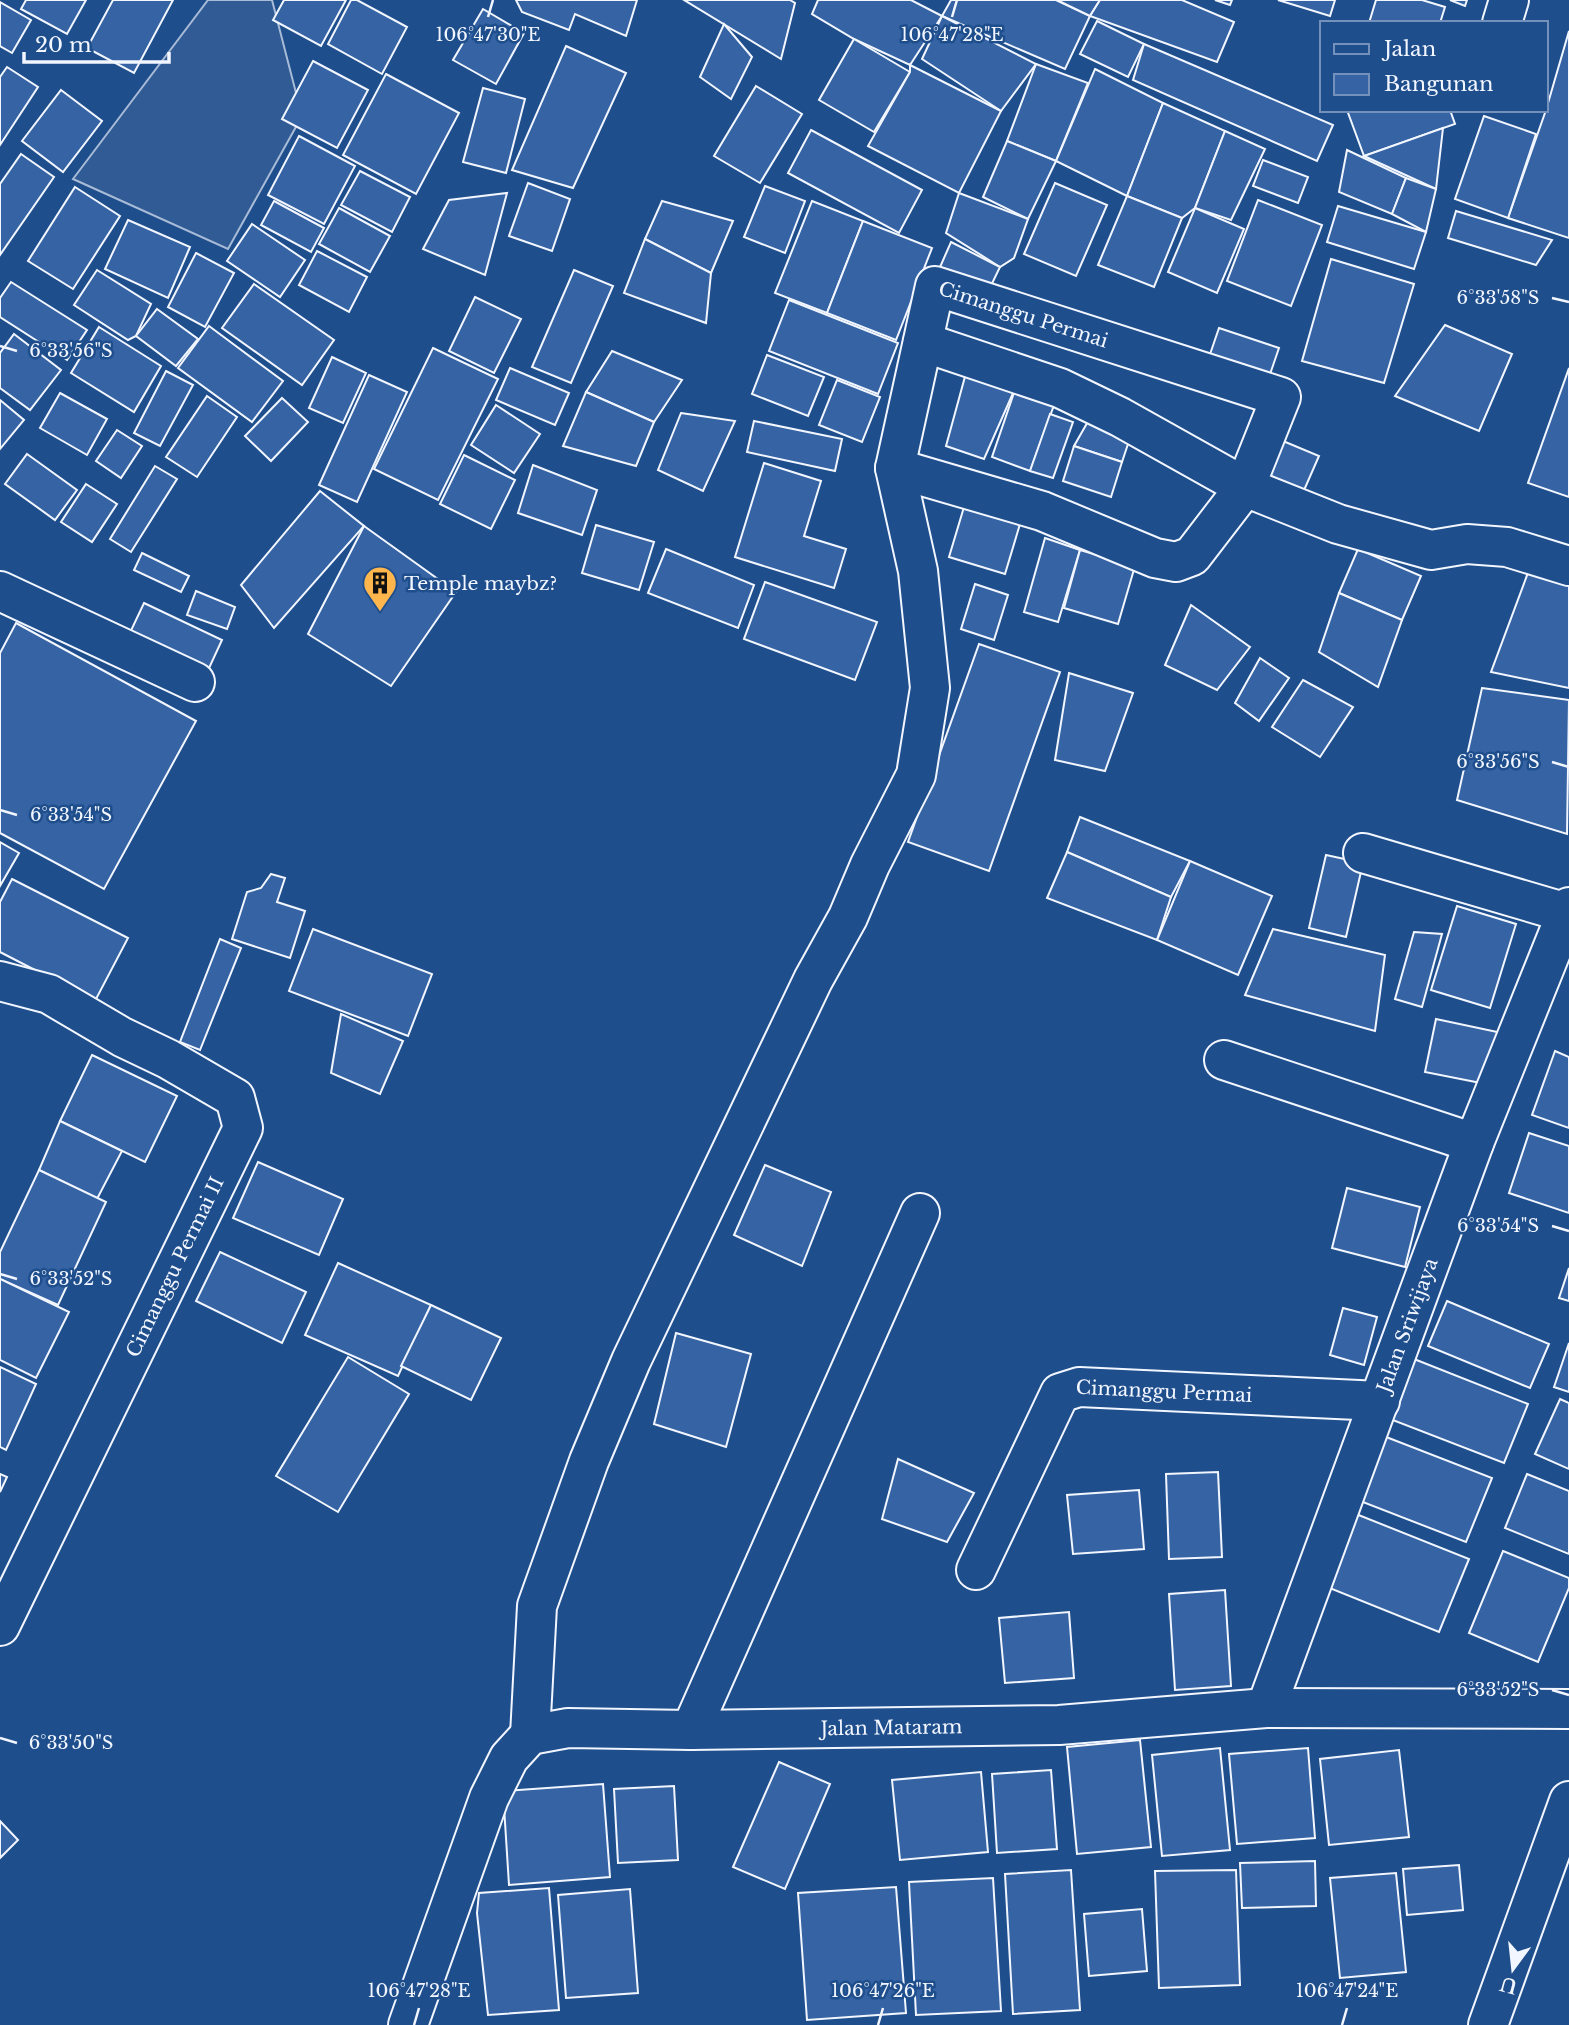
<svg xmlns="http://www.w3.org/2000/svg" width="1569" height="2025" font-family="'Libre Baskerville',serif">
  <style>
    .built { fill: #305b95; stroke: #a8bbd7; stroke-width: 2 }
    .building { fill: #3563a3; stroke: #f2f6ff; stroke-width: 2 }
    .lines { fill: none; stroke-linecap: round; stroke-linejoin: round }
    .minor-casing { stroke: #f2f6ff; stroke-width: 42 }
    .minor { stroke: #1f4e8c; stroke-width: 38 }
    .ticks { fill: none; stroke: #f2f6ff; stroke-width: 2.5 }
    .labels { text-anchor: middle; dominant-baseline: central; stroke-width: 5; stroke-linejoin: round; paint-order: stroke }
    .street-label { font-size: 19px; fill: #f2f6ff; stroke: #1f4e8c }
    .poi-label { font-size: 19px; fill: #f2f6ff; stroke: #1f4e8c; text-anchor: start }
    .ticks-label { font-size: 18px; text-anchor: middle; fill: #f2f6ff; stroke: #1f4e8c; stroke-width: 5; stroke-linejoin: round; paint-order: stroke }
  </style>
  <rect width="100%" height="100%" fill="#1f4e8c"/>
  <!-- built -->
  <polygon class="built" points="208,0 272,0 302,116 228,249 73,179"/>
  <!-- building -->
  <g class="building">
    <polygon points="26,0 86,0 67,34 21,9"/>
    <polygon points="113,0 173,0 134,73 87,48"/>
    <polygon points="284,0 346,0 321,46 273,20"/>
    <polygon points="351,0 357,0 407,27 382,74 328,44"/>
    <polygon points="516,0 637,0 626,36 575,14 569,30 522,12"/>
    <polygon points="684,0 790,0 795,3 781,59"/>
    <polygon points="818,0 911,0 942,16 910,65 854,39 812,14"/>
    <polygon points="951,0 1056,0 1090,16 1065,69 942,16"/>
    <polygon points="1057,0 1100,0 1090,16"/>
    <polygon points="1100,0 1182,0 1234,22 1217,62 1090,16"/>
    <polygon points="1215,0 1232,0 1230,5"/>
    <polygon points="1278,0 1335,0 1330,16"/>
    <polygon points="1376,0 1422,0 1445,7 1440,23 1369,23"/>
    <polygon points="1450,0 1467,0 1465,6"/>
    <polygon points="0,2 31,20 12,53 0,46"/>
    <polygon points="483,9 524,33 496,84 453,60"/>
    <polygon points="942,16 1036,64 1001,111 922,59"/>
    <polygon points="1097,21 1144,44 1128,77 1080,54"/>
    <polygon points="724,24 752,57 731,99 700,77"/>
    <polygon points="1569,31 1569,238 1508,218 1546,110"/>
    <polygon points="854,39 910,72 874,132 819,100"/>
    <polygon points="1144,44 1333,125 1317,161 1133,80"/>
    <polygon points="566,46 626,73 573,188 512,170"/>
    <polygon points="313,61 368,90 337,148 282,119"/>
    <polygon points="1036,64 1088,83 1056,161 1007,141"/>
    <polygon points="910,65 1001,111 959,193 868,146 910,72"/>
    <polygon points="7,67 38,87 0,145 0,77"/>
    <polygon points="1095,69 1163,103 1127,196 1056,161"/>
    <polygon points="386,74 459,113 416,194 343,155"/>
    <polygon points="756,86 802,114 760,183 714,156"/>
    <polygon points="483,88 525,99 506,173 463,162"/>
    <polygon points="61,90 102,121 63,172 22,141"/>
    <polygon points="1163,103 1225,131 1195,208 1182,218 1127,196"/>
    <polygon points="1347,110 1450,110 1455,124 1364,156"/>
    <polygon points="1484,116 1536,134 1508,218 1455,199"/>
    <polygon points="1443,128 1436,189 1364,156"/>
    <polygon points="811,130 922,190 899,233 788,173"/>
    <polygon points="1225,131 1265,149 1231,220 1195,208"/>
    <polygon points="299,136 355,166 324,224 268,195"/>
    <polygon points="1007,141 1056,161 1028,219 983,197"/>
    <polygon points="1347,150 1406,178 1392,214 1339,192"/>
    <polygon points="21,154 54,177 0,255 0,184"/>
    <polygon points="1263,160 1308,177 1298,203 1253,186"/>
    <polygon points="360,171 410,197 392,232 341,205"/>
    <polygon points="1406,178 1436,189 1426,232 1392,214"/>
    <polygon points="528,183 570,199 552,251 509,236"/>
    <polygon points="1055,183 1107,205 1076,276 1024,254"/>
    <polygon points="765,186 805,201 785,253 744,237"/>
    <polygon points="75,187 120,216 73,289 28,261"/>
    <polygon points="507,193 485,275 423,249 449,200"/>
    <polygon points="959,193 1028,219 1014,258 1000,267 946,233"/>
    <polygon points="1127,196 1182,218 1154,287 1098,265"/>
    <polygon points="1258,200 1322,225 1291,306 1227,281"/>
    <polygon points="274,201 324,228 311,252 261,225"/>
    <polygon points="662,201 733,221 711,273 645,239"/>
    <polygon points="812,201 863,221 827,313 775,293"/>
    <polygon points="1338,206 1426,232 1414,269 1327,242"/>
    <polygon points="339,208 390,236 370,272 319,244"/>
    <polygon points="1195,208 1244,229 1217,293 1168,272"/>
    <polygon points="1456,211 1552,240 1536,265 1448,238"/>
    <polygon points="128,220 190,247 168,298 105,269"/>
    <polygon points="863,221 932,248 896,340 827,313"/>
    <polygon points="252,224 305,260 280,297 227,261"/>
    <polygon points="645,239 711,273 706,323 624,293"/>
    <polygon points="951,242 1000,267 986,296 937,274"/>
    <polygon points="317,251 367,277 349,312 299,285"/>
    <polygon points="196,253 234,273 205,327 168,307"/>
    <polygon points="1331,259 1414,284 1384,383 1302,361"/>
    <polygon points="97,270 151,304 136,336 128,340 74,305"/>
    <polygon points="574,270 613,286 571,383 532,367"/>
    <polygon points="11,282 87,330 67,360 0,317 0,298"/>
    <polygon points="254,284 334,340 302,385 222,328"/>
    <polygon points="475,297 521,319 494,373 449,351"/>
    <polygon points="789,300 898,343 878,394 769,351"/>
    <polygon points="157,309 198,339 176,366 136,336"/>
    <polygon points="1445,325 1512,354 1479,431 1395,396"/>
    <polygon points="209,326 283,381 252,422 178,368"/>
    <polygon points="99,327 161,366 134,412 71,373"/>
    <polygon points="1219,328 1279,348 1267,383 1207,363"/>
    <polygon points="14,334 61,370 30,410 0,388 0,353"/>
    <polygon points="433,348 498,379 438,500 374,469"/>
    <polygon points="612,351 682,380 654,422 586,392"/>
    <polygon points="767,355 824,377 808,416 752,394"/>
    <polygon points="332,357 366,373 343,423 309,408"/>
    <polygon points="969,362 1017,384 984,459 946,446"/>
    <polygon points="510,368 569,393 555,425 496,400"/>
    <polygon points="1569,368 1569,497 1528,483"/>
    <polygon points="166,371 193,385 160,446 134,433"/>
    <polygon points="369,375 407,392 357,502 319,485"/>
    <polygon points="837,380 880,397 862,442 819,425"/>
    <polygon points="1017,384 1057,397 1030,471 992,457"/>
    <polygon points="586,392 654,422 636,466 563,446"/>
    <polygon points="60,393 107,419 87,455 40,428"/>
    <polygon points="207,396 237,417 197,477 166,457"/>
    <polygon points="282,398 308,422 271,461 245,436"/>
    <polygon points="0,400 24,420 0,449"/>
    <polygon points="496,405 540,434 514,473 471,445"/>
    <polygon points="681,413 735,421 703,491 658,470"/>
    <polygon points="1050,414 1073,422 1053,478 1030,471"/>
    <polygon points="1090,418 1132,432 1122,462 1074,446"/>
    <polygon points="754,421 842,439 835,471 747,452"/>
    <polygon points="117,430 142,446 121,478 96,461"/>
    <polygon points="1283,441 1319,456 1298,504 1262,488"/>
    <polygon points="1074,446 1122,462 1111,497 1063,481"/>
    <polygon points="27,454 77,490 55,520 5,484"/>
    <polygon points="464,455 515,480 491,529 440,504"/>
    <polygon points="764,463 821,481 804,536 846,549 834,588 735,557"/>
    <polygon points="533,465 597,490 582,535 518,513"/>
    <polygon points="155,466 177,479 131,552 110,539"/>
    <polygon points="86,484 117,504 92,542 61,522"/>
    <polygon points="320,491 364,526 274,628 241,585"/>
    <polygon points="964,507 1020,524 1005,574 949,557"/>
    <polygon points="596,525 654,542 639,590 582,573"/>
    <polygon points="364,526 456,592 391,686 308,634"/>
    <polygon points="1045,538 1080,550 1058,622 1024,612"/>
    <polygon points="666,549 754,585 738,628 648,593"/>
    <polygon points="1358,549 1421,576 1402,620 1339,593"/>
    <polygon points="1080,550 1135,566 1118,624 1064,608"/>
    <polygon points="142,553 189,576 181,592 134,570"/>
    <polygon points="1532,562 1569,575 1569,688 1491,672"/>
    <polygon points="765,582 877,622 855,680 744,639"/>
    <polygon points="975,584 1008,595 994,640 961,629"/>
    <polygon points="196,591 235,607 227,629 187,615"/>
    <polygon points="1339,593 1402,620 1378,687 1319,652"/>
    <polygon points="144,603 222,640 204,679 126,641"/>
    <polygon points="1191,605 1250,647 1217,690 1165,665"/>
    <polygon points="16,623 196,721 104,889 0,833 0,653"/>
    <polygon points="979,644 1060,672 989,871 908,842"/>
    <polygon points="1260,658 1289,678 1259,721 1235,703"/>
    <polygon points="1069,673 1133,693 1105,771 1055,760"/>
    <polygon points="1303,680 1353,707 1320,757 1272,727"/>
    <polygon points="1482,688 1569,700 1567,834 1457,800"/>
    <polygon points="1080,817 1190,861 1171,897 1067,852"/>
    <polygon points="0,842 19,853 0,886"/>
    <polygon points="1067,852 1171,897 1157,940 1047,898"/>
    <polygon points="1326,855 1363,863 1346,937 1309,928"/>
    <polygon points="1190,861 1272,896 1238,975 1157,940"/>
    <polygon points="271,874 285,878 277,902 305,911 290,958 232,939 247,892 261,888"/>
    <polygon points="12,879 128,938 95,1001 0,952 0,902"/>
    <polygon points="1457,906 1516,924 1490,1008 1431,990"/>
    <polygon points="313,929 432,974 408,1036 289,991"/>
    <polygon points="1273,929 1385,955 1375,1031 1245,995"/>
    <polygon points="1414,932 1442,934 1422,1007 1395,999"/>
    <polygon points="220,939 241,948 200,1050 180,1042"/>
    <polygon points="341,1014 403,1041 380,1094 331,1073"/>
    <polygon points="1436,1019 1502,1033 1491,1085 1425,1072"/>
    <polygon points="1555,1051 1569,1057 1569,1128 1532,1115"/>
    <polygon points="92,1055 177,1096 145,1162 60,1121"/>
    <polygon points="60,1121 122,1151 97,1199 39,1170"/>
    <polygon points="1529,1133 1569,1146 1569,1213 1509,1193"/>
    <polygon points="258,1162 343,1199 319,1255 233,1218"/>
    <polygon points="765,1165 831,1192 802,1266 734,1235"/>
    <polygon points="39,1170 106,1202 58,1305 0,1279 0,1252"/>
    <polygon points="1347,1188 1420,1207 1405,1267 1332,1248"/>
    <polygon points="220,1252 306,1292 282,1343 196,1301"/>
    <polygon points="338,1263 431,1305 398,1376 305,1335"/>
    <polygon points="1569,1268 1569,1301 1559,1298"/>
    <polygon points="0,1279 69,1312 36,1378 0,1360"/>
    <polygon points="1447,1301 1549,1344 1530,1388 1428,1346"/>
    <polygon points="431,1305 501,1338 471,1400 401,1366"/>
    <polygon points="1343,1308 1377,1317 1364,1365 1330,1355"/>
    <polygon points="676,1333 751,1354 726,1447 654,1424"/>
    <polygon points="1569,1343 1569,1392 1554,1387"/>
    <polygon points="348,1357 409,1394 338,1512 276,1476"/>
    <polygon points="1414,1359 1528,1404 1504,1463 1390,1419"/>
    <polygon points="0,1367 36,1384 6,1450 0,1447"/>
    <polygon points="1560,1399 1569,1403 1569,1469 1535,1454"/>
    <polygon points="1381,1435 1492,1478 1466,1542 1355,1499"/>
    <polygon points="898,1459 974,1493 947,1542 882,1519"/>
    <polygon points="1218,1472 1222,1557 1169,1559 1166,1474"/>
    <polygon points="0,1474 7,1477 0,1492"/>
    <polygon points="1527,1474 1569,1491 1569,1554 1505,1528"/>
    <polygon points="1139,1490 1144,1549 1073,1554 1067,1495"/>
    <polygon points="1356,1514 1469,1559 1439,1632 1327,1587"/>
    <polygon points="1503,1551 1569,1578 1569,1588 1538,1662 1469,1633"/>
    <polygon points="1225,1590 1231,1686 1175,1690 1169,1594"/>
    <polygon points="1069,1612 1074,1678 1005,1683 999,1618"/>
    <polygon points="1140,1740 1151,1847 1077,1854 1067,1747"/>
    <polygon points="1220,1748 1230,1850 1162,1856 1152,1755"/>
    <polygon points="1308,1748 1315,1838 1237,1844 1229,1754"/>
    <polygon points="1399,1750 1409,1837 1329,1845 1320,1759"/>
    <polygon points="779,1762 830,1784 785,1889 733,1867"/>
    <polygon points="1051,1770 1057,1849 997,1853 992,1774"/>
    <polygon points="981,1772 988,1852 900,1860 892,1780"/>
    <polygon points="603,1784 610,1877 509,1885 503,1791"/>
    <polygon points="674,1786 678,1860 618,1863 614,1789"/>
    <polygon points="0,1821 18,1840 0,1858"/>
    <polygon points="1315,1861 1316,1906 1242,1908 1240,1863"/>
    <polygon points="1459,1865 1463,1910 1407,1915 1403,1869"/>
    <polygon points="1071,1870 1080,2010 1013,2014 1005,1874"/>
    <polygon points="1236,1870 1240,1985 1159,1988 1155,1871"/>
    <polygon points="1396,1873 1406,1972 1340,1978 1330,1878"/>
    <polygon points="993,1878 1001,2011 916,2015 909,1882"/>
    <polygon points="896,1887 906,2013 807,2020 798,1893"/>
    <polygon points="549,1888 559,2010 488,2015 477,1913 479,1893"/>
    <polygon points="630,1889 638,1993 566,1998 558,1895"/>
    <polygon points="1142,1909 1147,1971 1089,1976 1084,1914"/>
  </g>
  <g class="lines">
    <!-- minor casing -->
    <g class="minor-casing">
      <g id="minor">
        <polyline points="1502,23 1509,0"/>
        <polyline points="895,468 1042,511 1155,558 1176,562 1192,556 1245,487 1120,417 1060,388 923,342"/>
        <polyline points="0,591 195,682"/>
        <polyline points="1363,853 1567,913"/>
        <polyline points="0,981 49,994 122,1037 168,1059 235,1098 243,1128 0,1626"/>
        <polyline points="1224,1060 1474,1143"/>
        <path id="s1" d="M976 1570 1060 1393 1079 1387 1380 1401"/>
        <path id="s2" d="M1266 1708 1474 1143 1569 907"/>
        <polyline points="691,1730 920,1213"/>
        <path id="s3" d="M530 1735 537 1606 589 1461 631 1361 813 980 848 917 870 865 916 775 930 688 918 571 895 468 935 286 1281 397 1245 487 1338 524 1431 550 1467 544 1507 547 1569 566"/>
        <path id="s4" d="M408 2025 489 1798 509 1758 530 1735 568 1728 691 1730 1059 1725 1266 1708 1569 1709"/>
        <polyline points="1488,2025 1569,1801"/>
      </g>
    </g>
    <!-- minor -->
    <use href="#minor" class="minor"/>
  </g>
  <!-- ticks -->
  <path class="ticks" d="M488 17 493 0M952 17 957 0M1552 298 1569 302M0 346 17 351M1552 762 1569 767M0 810 17 815M1552 1226 1569 1231M0 1274 17 1279M1552 1690 1569 1695M0 1738 17 1743M414 2025 419 2008M878 2025 883 2008M1342 2025 1347 2008"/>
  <!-- icons -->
  <defs>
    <g id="building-pin" transform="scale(1.75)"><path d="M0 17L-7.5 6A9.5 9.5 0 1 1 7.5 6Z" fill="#ffb74d" stroke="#1f4e8c"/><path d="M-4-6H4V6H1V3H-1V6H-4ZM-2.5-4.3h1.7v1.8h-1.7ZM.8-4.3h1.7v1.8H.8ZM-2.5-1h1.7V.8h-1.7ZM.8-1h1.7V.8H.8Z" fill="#111"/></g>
  </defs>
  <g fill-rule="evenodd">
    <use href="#building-pin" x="380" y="583"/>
  </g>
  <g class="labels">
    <!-- street labels -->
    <g class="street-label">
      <text stroke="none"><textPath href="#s3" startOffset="1634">Cimanggu Permai</textPath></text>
      <text transform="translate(175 1267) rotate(-64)">Cimanggu Permai II</text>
      <text stroke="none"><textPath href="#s2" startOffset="408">Jalan Sriwijaya</textPath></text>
      <text stroke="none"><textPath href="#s1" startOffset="301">Cimanggu Permai</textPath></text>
      <text stroke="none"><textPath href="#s4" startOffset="679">Jalan Mataram</textPath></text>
    </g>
    <!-- poi labels -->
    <g class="poi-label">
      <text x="404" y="583">Temple maybz?</text>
    </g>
  </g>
  <g class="ticks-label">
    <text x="488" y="41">106°47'30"E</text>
    <text x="952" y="41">106°47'28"E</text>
    <text x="1498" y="304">6°33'58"S</text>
    <text x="71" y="357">6°33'56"S</text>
    <text x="1498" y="768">6°33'56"S</text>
    <text x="71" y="821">6°33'54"S</text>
    <text x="1498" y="1232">6°33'54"S</text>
    <text x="71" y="1285">6°33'52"S</text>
    <text x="1498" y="1696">6°33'52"S</text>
    <text x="71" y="1749">6°33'50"S</text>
    <text x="419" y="1997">106°47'28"E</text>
    <text x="883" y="1997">106°47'26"E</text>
    <text x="1347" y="1997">106°47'24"E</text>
  </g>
  <!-- legend -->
  <rect x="1320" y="21" width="228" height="91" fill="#1f4e8c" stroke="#7391ba" stroke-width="2"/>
  <rect x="1334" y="44" width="35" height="10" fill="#1f4e8c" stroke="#7391ba" stroke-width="2"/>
  <text x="1384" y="56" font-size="21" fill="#f2f6ff">Jalan</text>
  <rect x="1334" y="74" width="35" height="21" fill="#3563a3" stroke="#7391ba" stroke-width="2"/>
  <text x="1384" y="91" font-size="21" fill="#f2f6ff">Bangunan</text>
  <!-- north arrow -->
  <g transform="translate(1513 1969) rotate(195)" stroke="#1f4e8c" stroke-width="5" paint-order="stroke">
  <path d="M0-5L12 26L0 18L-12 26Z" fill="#f2f6ff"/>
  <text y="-10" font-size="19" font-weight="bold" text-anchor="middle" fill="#f2f6ff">U</text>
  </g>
  <!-- scale -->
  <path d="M24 52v10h145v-10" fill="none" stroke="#f2f6ff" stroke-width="3.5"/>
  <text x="35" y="52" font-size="21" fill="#f2f6ff" stroke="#1f4e8c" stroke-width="5" paint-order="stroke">20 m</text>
</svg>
